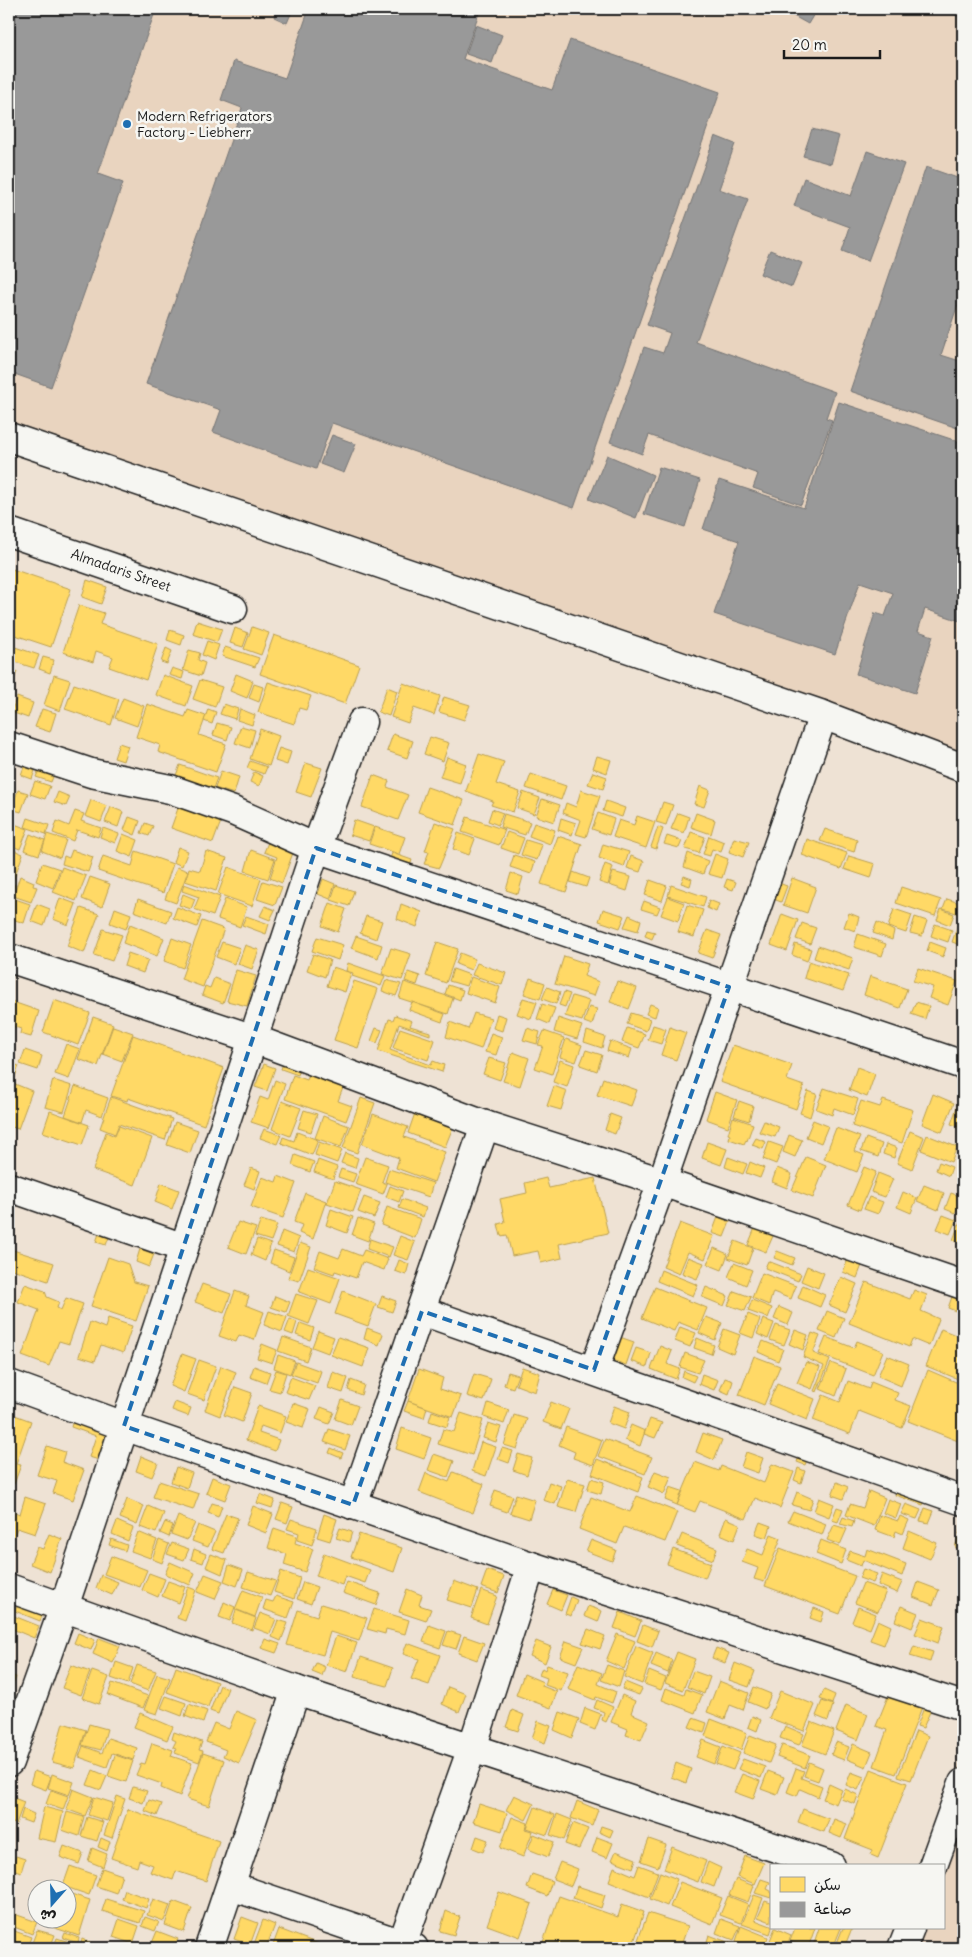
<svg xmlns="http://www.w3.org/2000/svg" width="972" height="1957" font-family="Delius,'Playpen Sans Arabic',sans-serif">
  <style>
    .built { fill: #e9d4bf }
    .homes { fill: #ffd966; stroke: #bba050 }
    .industry { fill: #999; stroke: #747474 }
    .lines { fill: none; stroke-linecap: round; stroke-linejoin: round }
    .street-casing { stroke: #1c1c1c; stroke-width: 31 }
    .secondary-casing { stroke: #1c1c1c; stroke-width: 31 }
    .street { stroke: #f6f6f2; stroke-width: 28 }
    .secondary { stroke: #f6f6f2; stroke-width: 28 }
    .marked { fill: none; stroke: #1f6fb2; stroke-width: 4; stroke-dasharray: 10 6; stroke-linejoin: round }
    .poi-dot { fill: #1f6fb2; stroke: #f6f6f2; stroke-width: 2 }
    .labels { text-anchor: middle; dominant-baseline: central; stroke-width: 5; stroke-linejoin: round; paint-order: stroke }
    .poi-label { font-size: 14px; fill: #1c1c1c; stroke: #f6f6f2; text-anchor: start }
    .street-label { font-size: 14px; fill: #1c1c1c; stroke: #f6f6f2 }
  </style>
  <rect width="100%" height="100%" fill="#eee2d4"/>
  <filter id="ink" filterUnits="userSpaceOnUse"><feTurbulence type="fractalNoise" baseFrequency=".02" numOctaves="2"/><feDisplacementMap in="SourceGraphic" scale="10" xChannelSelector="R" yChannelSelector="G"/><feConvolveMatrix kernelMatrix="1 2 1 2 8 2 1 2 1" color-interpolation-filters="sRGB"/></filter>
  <g filter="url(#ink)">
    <!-- built -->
    <g class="built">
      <polygon points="9,9 963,9 963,759 9,446"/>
      <polygon points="963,1750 963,1948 898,1948 905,1928 943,1928 943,1866 925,1866"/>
    </g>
    <!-- homes -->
    <g class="homes">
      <polygon points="9,568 71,589 51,647 9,633"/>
      <polygon points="87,580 107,587 101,604 82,597"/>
      <polygon points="79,605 104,613 100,624 158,644 146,680 109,667 113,657 96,651 93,662 63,652"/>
      <polygon points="197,621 222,629 217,642 193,634"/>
      <polygon points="252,627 269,633 261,655 244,649"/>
      <polygon points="235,628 248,633 243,647 230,643"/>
      <polygon points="170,630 184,635 181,645 167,640"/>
      <polygon points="274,635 359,665 345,704 260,674"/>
      <polygon points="207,641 219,645 214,660 202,655"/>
      <polygon points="9,645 39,655 34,668 9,660"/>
      <polygon points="225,647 259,658 255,667 222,656"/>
      <polygon points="166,648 172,651 167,664 161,662"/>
      <polygon points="189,650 200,653 198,660 205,663 201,676 183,670"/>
      <polygon points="43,657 54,660 50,673 39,669"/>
      <polygon points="172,668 184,672 182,679 169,675"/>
      <polygon points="9,669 17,671 11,689 9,689"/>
      <polygon points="236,674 253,681 247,698 230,691"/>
      <polygon points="54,675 70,680 60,711 44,705"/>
      <polygon points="163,675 193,686 186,706 156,695"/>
      <polygon points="200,680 222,687 215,707 193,699"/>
      <polygon points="268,682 311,696 306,710 299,708 294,724 258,712"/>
      <polygon points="403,683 440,696 434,715 414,708 408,723 391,717"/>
      <polygon points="74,684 119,699 111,725 65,709"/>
      <polygon points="254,684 263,687 259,702 249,698"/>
      <polygon points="387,687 397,691 389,716 378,712"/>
      <polygon points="17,697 33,703 28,718 11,712"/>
      <polygon points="444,697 470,705 464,720 439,712"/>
      <polygon points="123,698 144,706 137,726 115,718"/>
      <polygon points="147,704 185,717 188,710 206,716 199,735 226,744 216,772 158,752 160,745 136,737"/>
      <polygon points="224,704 238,709 235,719 220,714"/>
      <polygon points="42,709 56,713 50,732 35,727"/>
      <polygon points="208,709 216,712 212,724 204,721"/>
      <polygon points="240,709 255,715 252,725 237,720"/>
      <polygon points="217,723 231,727 227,740 213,735"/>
      <polygon points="241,726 255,730 250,748 235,743"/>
      <polygon points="260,729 279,736 269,766 250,759"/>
      <polygon points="393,734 413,741 407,758 387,751"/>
      <polygon points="430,737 449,743 443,761 424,754"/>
      <polygon points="119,743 128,746 123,761 114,758"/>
      <polygon points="279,748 291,752 287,765 275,761"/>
      <polygon points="479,754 504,762 496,784 520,792 513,812 491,805 493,801 466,791"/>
      <polygon points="597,756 611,760 607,773 593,768"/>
      <polygon points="447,757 466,764 460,783 440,777"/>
      <polygon points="250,761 267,767 264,774 247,768"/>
      <polygon points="306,763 322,768 311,797 296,792"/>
      <polygon points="25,764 36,768 32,779 21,775"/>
      <polygon points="180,765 217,778 212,791 175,778"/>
      <polygon points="40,767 55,772 51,782 36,777"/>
      <polygon points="221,771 239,777 234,794 215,788"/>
      <polygon points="254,772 263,776 259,786 250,782"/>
      <polygon points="593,772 607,777 603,789 588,784"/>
      <polygon points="531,774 566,786 561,800 526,788"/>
      <polygon points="373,775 389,781 387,787 408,795 398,820 362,807"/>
      <polygon points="35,781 50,786 45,799 30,794"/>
      <polygon points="700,786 710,790 704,807 694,804"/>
      <polygon points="427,787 464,800 455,825 418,812"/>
      <polygon points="18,790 28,793 21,812 11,809"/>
      <polygon points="581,790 600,796 586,837 576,834 581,820 563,813 566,803 576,807"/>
      <polygon points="58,792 70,797 66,806 54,802"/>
      <polygon points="523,792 540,798 534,814 517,808"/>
      <polygon points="542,799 560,805 554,822 536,816"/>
      <polygon points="91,800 107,806 101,822 85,816"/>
      <polygon points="181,800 223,816 213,843 171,828"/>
      <polygon points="606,801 625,808 622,817 603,811"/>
      <polygon points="663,802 673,805 666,825 656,822"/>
      <polygon points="111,807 123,812 118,827 105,822"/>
      <polygon points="492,809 503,813 498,825 488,821"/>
      <polygon points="75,811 84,814 81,821 101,828 98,837 77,830 73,841 53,833 57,821 69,826"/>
      <polygon points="598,813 614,819 609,835 592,829"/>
      <polygon points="678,813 689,817 684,833 671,829"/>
      <polygon points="696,813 715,820 711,834 691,827"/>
      <polygon points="504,814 530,822 525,835 500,827"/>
      <polygon points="637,816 655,822 646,848 613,837 619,820 634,825"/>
      <polygon points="129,817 140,821 135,835 124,830"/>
      <polygon points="467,817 505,830 499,845 462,832"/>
      <polygon points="28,818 49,825 46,834 25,827"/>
      <polygon points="561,818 576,823 572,835 558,830"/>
      <polygon points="354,820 374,827 369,841 350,835"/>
      <polygon points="9,822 28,829 20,849 9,845"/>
      <polygon points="435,822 455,829 439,868 424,864 429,852 425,851"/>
      <polygon points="145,823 153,826 149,836 141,833"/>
      <polygon points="534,823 555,830 550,844 529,836"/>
      <polygon points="375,827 405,837 399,854 369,844"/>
      <polygon points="658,827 663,829 656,849 651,847"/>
      <polygon points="103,828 119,834 115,843 100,837"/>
      <polygon points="825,829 857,840 854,852 820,841"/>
      <polygon points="507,832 524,838 518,854 501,848"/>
      <polygon points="691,832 705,837 699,853 685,849"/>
      <polygon points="458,833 475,839 469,855 453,849"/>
      <polygon points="30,834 45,840 39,855 24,850"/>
      <polygon points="47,834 66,840 60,858 42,851"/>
      <polygon points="123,834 138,840 132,857 117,851"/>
      <polygon points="558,836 582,844 566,892 541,884"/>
      <polygon points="667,836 682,841 679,848 664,844"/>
      <polygon points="709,836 724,842 721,852 712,849 710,856 703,854"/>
      <polygon points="734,838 749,842 743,857 729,852"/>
      <polygon points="807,839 847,853 841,869 802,855"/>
      <polygon points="269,840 294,850 282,883 270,878 277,857 264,852"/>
      <polygon points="526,840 542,845 537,860 521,855"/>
      <polygon points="603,844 629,852 624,867 599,858"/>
      <polygon points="178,847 188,851 182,866 173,862"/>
      <polygon points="9,848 23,854 13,881 9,880"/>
      <polygon points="72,850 93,857 88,872 62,864 64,856 69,858"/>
      <polygon points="251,850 275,859 268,879 245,871"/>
      <polygon points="136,851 173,864 163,893 98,871 103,856 132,866"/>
      <polygon points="206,851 227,858 216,891 185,881 189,868 200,871"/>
      <polygon points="392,853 412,860 409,869 389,862"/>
      <polygon points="688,853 708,861 703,874 684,867"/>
      <polygon points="715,854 728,859 722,878 708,874"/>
      <polygon points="514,855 535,862 531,874 510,867"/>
      <polygon points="631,856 644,861 640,872 627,868"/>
      <polygon points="849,856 875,864 871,878 844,869"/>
      <polygon points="42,863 60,869 53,888 36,881"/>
      <polygon points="605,864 613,867 608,885 599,882"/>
      <polygon points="62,867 86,876 76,901 53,892"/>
      <polygon points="177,867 188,871 176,903 165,899"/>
      <polygon points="228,867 261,879 252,906 218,894"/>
      <polygon points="573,872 589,878 586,887 570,882"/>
      <polygon points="613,872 631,877 627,891 609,885"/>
      <polygon points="511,873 523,877 518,894 506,890"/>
      <polygon points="20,876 34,882 33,886 37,887 31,902 13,896"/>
      <polygon points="684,876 692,879 690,886 681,883"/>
      <polygon points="90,877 110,884 102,907 82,899"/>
      <polygon points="792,878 816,887 807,913 783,905"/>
      <polygon points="323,879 335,884 330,899 318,894"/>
      <polygon points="727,879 736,882 733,890 724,887"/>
      <polygon points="650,880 667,886 662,901 645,895"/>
      <polygon points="263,881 282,887 275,905 257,899"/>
      <polygon points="9,882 15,885 11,895 9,894"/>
      <polygon points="776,882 787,886 781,902 771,898"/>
      <polygon points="184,884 220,897 213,916 194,909 199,897 182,891"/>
      <polygon points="336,885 354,891 349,906 331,900"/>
      <polygon points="671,885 706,897 703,907 668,896"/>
      <polygon points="901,887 941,900 935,916 896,903"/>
      <polygon points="183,894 195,899 191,909 179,905"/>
      <polygon points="9,897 30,904 24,923 9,918"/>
      <polygon points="668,897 684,903 678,921 661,915"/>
      <polygon points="60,898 76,904 68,925 53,919"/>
      <polygon points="138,899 171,911 167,923 134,911"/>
      <polygon points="225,899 247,907 240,927 218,919"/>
      <polygon points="947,899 963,904 963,915 943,909"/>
      <polygon points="709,900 719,904 716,912 707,908"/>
      <polygon points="644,901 660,907 657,914 641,909"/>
      <polygon points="330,903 346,909 338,932 322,926"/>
      <polygon points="37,904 50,909 44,926 31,921"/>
      <polygon points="401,904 422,912 417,927 397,919"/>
      <polygon points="687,905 703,910 694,937 678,932"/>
      <polygon points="265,906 275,910 270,920 260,916"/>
      <polygon points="177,907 201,916 197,927 173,918"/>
      <polygon points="81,908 99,914 84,953 67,946"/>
      <polygon points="115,908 131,914 126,929 110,923"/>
      <polygon points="603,909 625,916 620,928 599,921"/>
      <polygon points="894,909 912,915 906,933 888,927"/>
      <polygon points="941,909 954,914 950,925 937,920"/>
      <polygon points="849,913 859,917 855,931 844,927"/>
      <polygon points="782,914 798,920 787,951 771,945"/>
      <polygon points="629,915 641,920 638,931 624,927"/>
      <polygon points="246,916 269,924 266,934 242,925"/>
      <polygon points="366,916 382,921 376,939 360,933"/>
      <polygon points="915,917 927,921 922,936 910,933"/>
      <polygon points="960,919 963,920 963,946 952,942"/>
      <polygon points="202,921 224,929 203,987 181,979"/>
      <polygon points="877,922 894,931 892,940 873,933"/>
      <polygon points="802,923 816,928 810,944 796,939"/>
      <polygon points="130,924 164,938 157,956 123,943"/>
      <polygon points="935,924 952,930 948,942 931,936"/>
      <polygon points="103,929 122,935 112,961 94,955"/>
      <polygon points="647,930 655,932 652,939 645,936"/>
      <polygon points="707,930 721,935 712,958 698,953"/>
      <polygon points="858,934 886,944 882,956 854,947"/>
      <polygon points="356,936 382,945 378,958 351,948"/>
      <polygon points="317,937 343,945 338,960 312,951"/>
      <polygon points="172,938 191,945 183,968 164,961"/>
      <polygon points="222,942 240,948 234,964 216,957"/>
      <polygon points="437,942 458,949 446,983 426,976"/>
      <polygon points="930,942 946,948 943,957 927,951"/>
      <polygon points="795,944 811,949 807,961 792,955"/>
      <polygon points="245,945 259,950 252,969 238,964"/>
      <polygon points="818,946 853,958 849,970 814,958"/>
      <polygon points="391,948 411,954 402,980 382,974"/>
      <polygon points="128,953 148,960 143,973 124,966"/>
      <polygon points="460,953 475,959 471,970 456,964"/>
      <polygon points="313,954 330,960 325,977 307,970"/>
      <polygon points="564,956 588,964 584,976 599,982 594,996 555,984"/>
      <polygon points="809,961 849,975 843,991 804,978"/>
      <polygon points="348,963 385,976 381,986 352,976 353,973 346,971"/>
      <polygon points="477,963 506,973 502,985 472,975"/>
      <polygon points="333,967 351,973 345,992 327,986"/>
      <polygon points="918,968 957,981 948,1005 929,998 933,987 913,981"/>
      <polygon points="453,969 470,975 466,986 449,981"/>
      <polygon points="236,970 256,976 247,1006 227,1001"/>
      <polygon points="408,972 420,976 417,985 405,981"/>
      <polygon points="870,976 907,989 900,1008 864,995"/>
      <polygon points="471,977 500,987 495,1003 466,993"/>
      <polygon points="214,978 230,984 223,1003 202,995 205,986 210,988"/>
      <polygon points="530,978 545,983 540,999 524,994"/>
      <polygon points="386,980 401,984 396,996 382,991"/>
      <polygon points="354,981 378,989 358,1048 334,1040"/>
      <polygon points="617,981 637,988 629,1009 610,1002"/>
      <polygon points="404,982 453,998 448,1014 399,998"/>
      <polygon points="448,985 463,990 460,1000 445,994"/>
      <polygon points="547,987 560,992 556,1004 542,999"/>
      <polygon points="564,992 570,994 565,1007 559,1005"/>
      <polygon points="572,996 589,1001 582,1021 565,1016"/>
      <polygon points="523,998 537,1002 531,1019 517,1014"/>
      <polygon points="54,1000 90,1013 78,1045 43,1032"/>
      <polygon points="10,1001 39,1011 31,1037 20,1034 21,1029 9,1025"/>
      <polygon points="412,1002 445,1014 442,1022 409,1010"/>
      <polygon points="916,1002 929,1006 925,1019 911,1014"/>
      <polygon points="542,1004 555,1008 549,1024 537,1019"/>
      <polygon points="650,1004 658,1007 655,1017 646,1014"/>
      <polygon points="589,1007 597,1009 592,1025 584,1022"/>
      <polygon points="474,1013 491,1018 481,1049 446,1037 450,1022 468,1029"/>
      <polygon points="631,1013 650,1019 646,1031 627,1024"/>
      <polygon points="497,1014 506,1017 502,1031 493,1028"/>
      <polygon points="395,1015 412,1021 410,1026 430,1032 430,1035 399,1024 390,1050 431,1065 433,1061 444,1065 442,1072 378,1051 389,1019 393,1020"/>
      <polygon points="93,1017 113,1024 98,1066 78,1059"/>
      <polygon points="558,1018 582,1026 577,1039 554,1032"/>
      <polygon points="653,1025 666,1029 661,1044 648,1040"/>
      <polygon points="113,1026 133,1033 122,1061 103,1054"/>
      <polygon points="670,1027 686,1033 676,1060 661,1055"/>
      <polygon points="376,1028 382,1030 377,1043 371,1041"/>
      <polygon points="400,1028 435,1040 428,1060 393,1048"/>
      <polygon points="527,1028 540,1032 537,1044 523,1040"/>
      <polygon points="627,1028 645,1034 639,1048 622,1042"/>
      <polygon points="544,1031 564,1038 552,1074 535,1068 543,1046 538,1045"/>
      <polygon points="587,1031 605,1037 602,1048 584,1042"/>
      <polygon points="491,1033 502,1037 496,1055 485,1052"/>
      <polygon points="133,1035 224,1068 204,1125 128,1098 127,1101 111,1096"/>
      <polygon points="566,1039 582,1045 576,1062 560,1057"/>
      <polygon points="610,1041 632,1049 629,1058 607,1051"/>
      <polygon points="66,1044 80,1049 69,1079 55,1074"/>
      <polygon points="733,1045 792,1065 787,1080 804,1086 796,1109 720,1082"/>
      <polygon points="25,1050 42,1056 38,1070 20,1064"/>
      <polygon points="586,1050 602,1055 597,1071 580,1065"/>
      <polygon points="513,1052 529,1058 520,1086 503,1081"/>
      <polygon points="285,1058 302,1064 298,1075 281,1069"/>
      <polygon points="489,1058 506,1063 500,1080 483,1074"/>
      <polygon points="560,1060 574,1065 567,1087 553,1082"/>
      <polygon points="9,1062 19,1066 9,1092"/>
      <polygon points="264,1064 275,1068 267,1091 255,1087"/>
      <polygon points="857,1067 875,1074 867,1097 849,1090"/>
      <polygon points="310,1073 346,1080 338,1101 352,1106 346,1121 285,1099 293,1075 307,1080"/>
      <polygon points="603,1078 637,1090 631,1106 597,1095"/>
      <polygon points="53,1080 72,1086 64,1112 45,1107"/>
      <polygon points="275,1080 285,1084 269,1128 251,1122 260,1097 268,1100"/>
      <polygon points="15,1084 32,1091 18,1129 9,1126 9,1102"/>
      <polygon points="75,1086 108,1098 102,1116 86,1110 82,1122 65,1116"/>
      <polygon points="554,1086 567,1091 561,1110 547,1106"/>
      <polygon points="824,1088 858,1099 853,1115 834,1108 832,1115 816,1109"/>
      <polygon points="808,1091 817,1094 810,1117 800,1113"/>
      <polygon points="715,1092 737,1100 728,1127 706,1119"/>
      <polygon points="933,1094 954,1103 942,1132 922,1124"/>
      <polygon points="111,1097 172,1119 165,1140 119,1124 115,1134 100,1128"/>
      <polygon points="361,1098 375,1103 357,1153 343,1148"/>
      <polygon points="883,1100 913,1110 902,1143 852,1126 861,1101 880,1107"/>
      <polygon points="282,1101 301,1108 290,1136 272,1129"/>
      <polygon points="739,1101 753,1106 749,1121 734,1116"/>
      <polygon points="957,1107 963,1109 962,1128 951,1124"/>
      <polygon points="304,1110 317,1114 311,1132 298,1128"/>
      <polygon points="50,1111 89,1125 82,1145 43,1132"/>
      <polygon points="415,1113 453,1127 445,1147 408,1133"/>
      <polygon points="373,1114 408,1127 404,1137 445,1152 434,1182 396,1168 399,1158 362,1144"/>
      <polygon points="610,1114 621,1118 615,1134 605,1130"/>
      <polygon points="323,1116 349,1126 341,1147 315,1138"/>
      <polygon points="733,1117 753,1124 747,1141 746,1140 744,1144 729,1139 730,1135 728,1134"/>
      <polygon points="813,1120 828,1126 821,1143 806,1137"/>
      <polygon points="764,1121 779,1127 775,1137 759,1132"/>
      <polygon points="175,1122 198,1130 190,1153 167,1145"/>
      <polygon points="119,1126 152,1138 135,1185 93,1170 106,1132 115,1136"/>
      <polygon points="836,1128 860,1137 854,1151 864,1155 857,1172 824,1159"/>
      <polygon points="264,1129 281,1135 277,1144 260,1138"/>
      <polygon points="910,1131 924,1137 912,1169 897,1163"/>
      <polygon points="297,1132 318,1140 312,1155 281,1143 283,1137 294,1141"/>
      <polygon points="789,1135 802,1140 795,1157 783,1152"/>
      <polygon points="927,1135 957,1147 951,1162 921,1150"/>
      <polygon points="756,1138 766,1142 763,1149 752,1145"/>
      <polygon points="866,1138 882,1144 878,1157 861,1151"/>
      <polygon points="963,1138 963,1154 958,1152"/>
      <polygon points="319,1142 342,1150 337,1163 315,1155"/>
      <polygon points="707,1142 727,1149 721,1165 702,1158"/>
      <polygon points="769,1142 783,1147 776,1164 763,1159"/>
      <polygon points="886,1144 897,1148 894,1158 883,1154"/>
      <polygon points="345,1153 358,1158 355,1168 341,1163"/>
      <polygon points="295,1155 314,1162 310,1172 292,1165"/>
      <polygon points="365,1157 388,1165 382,1182 387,1184 383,1194 355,1184"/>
      <polygon points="728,1157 747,1164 743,1174 725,1167"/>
      <polygon points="806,1157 826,1165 813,1198 792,1190"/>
      <polygon points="318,1160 337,1167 333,1179 314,1172"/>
      <polygon points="750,1162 764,1168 760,1178 746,1173"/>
      <polygon points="939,1162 952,1167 949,1176 936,1170"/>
      <polygon points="864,1167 876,1172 860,1210 848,1205"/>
      <polygon points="251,1168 260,1171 254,1189 244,1185"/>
      <polygon points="777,1168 792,1174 787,1188 772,1182"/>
      <polygon points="341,1169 356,1174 353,1182 338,1177"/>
      <polygon points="389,1169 433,1183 429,1197 385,1182"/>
      <polygon points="878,1173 893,1179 885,1197 871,1192"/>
      <polygon points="278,1176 296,1183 283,1218 251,1207 262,1177 276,1182"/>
      <polygon points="546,1178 549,1188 595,1178 608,1233 559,1244 562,1258 541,1263 538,1251 512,1256 507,1235 501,1236 498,1224 505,1222 500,1199 527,1193 525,1183"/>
      <polygon points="335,1181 361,1190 353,1212 327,1203"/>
      <polygon points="161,1183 179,1190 172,1209 155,1202"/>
      <polygon points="924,1185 944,1193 938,1210 917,1201"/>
      <polygon points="390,1186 403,1191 399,1202 386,1197"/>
      <polygon points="903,1192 917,1198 911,1213 897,1207"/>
      <polygon points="305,1193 326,1201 313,1239 299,1233 302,1225 294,1222"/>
      <polygon points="951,1193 962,1197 955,1213 945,1209"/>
      <polygon points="364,1197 380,1203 374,1218 358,1212"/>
      <polygon points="869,1197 883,1202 878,1214 864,1209"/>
      <polygon points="402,1199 426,1208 423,1217 399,1208"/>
      <polygon points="387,1207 421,1219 415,1238 381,1225"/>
      <polygon points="331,1209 353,1217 347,1233 326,1225"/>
      <polygon points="943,1215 956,1220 950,1234 937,1229"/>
      <polygon points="718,1217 730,1222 724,1237 712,1233"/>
      <polygon points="358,1218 374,1224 368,1241 352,1235"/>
      <polygon points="261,1220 277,1225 271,1241 255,1236"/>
      <polygon points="238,1222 256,1228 246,1254 228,1247"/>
      <polygon points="680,1223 714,1236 705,1259 688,1252 679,1274 663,1267"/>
      <polygon points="959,1224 963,1225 963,1244 953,1240"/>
      <polygon points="101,1228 111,1232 106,1245 96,1242"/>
      <polygon points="755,1228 773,1236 766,1252 748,1245"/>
      <polygon points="282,1231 299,1238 294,1252 277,1246"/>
      <polygon points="400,1236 415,1242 408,1260 393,1255"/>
      <polygon points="257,1239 271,1244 265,1261 251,1255"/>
      <polygon points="370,1239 393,1247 389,1257 367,1249"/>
      <polygon points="735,1241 753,1248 747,1265 728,1258"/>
      <polygon points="300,1243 311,1247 299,1281 288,1278"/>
      <polygon points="714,1248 728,1254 722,1270 707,1264"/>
      <polygon points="140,1249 154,1254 149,1267 136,1262"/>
      <polygon points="343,1249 361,1256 364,1250 388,1259 384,1270 362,1262 356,1278 335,1271 334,1274 314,1267 320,1251 339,1258"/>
      <polygon points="13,1250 54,1263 48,1281 9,1268"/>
      <polygon points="274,1250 294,1257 289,1271 270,1263"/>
      <polygon points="777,1251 795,1258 792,1265 774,1258"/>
      <polygon points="850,1254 864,1260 857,1278 843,1272"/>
      <polygon points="108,1257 128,1264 134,1282 148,1286 136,1321 91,1306"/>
      <polygon points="688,1257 704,1263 697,1279 682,1273"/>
      <polygon points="399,1260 409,1264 406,1275 395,1271"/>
      <polygon points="768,1261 801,1274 798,1281 765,1268"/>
      <polygon points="734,1263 752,1270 746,1285 728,1277"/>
      <polygon points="807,1266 824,1273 818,1288 801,1281"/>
      <polygon points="308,1267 340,1278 331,1304 299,1292"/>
      <polygon points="661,1270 698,1285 693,1296 657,1281"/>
      <polygon points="762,1273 796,1286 791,1299 773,1292 769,1305 752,1298"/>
      <polygon points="841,1277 857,1284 845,1312 829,1305"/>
      <polygon points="866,1282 910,1299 914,1290 927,1295 921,1311 939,1319 929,1346 912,1339 909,1347 849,1323"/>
      <polygon points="25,1284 45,1291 47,1297 59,1302 57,1308 61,1310 66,1298 83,1304 69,1344 59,1341 49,1366 22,1356 39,1310 18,1302"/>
      <polygon points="202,1284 231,1294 224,1313 195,1302"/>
      <polygon points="803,1285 825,1295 820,1307 798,1298"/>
      <polygon points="655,1287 707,1308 698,1330 678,1322 674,1331 642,1318"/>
      <polygon points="706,1287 728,1296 724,1306 702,1297"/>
      <polygon points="235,1291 249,1296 246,1305 264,1312 254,1340 239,1335 236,1342 219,1336"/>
      <polygon points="343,1291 376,1304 368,1326 335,1314"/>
      <polygon points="734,1291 751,1297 745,1311 728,1305"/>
      <polygon points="296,1294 318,1301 309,1324 288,1316"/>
      <polygon points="953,1294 963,1298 963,1314 948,1308"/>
      <polygon points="275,1296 290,1302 286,1312 271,1307"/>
      <polygon points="382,1296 396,1301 392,1312 378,1307"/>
      <polygon points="752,1300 772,1308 768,1318 748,1311"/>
      <polygon points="779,1307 793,1313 788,1325 774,1319"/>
      <polygon points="269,1311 287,1317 282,1332 264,1325"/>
      <polygon points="827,1311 844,1318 836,1338 819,1331"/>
      <polygon points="748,1314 760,1319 753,1338 740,1333"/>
      <polygon points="706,1317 722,1323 715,1340 699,1333"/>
      <polygon points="108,1318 132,1326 123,1353 101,1345 95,1361 79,1356 90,1322 105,1328"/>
      <polygon points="290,1319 297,1322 293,1335 285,1332"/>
      <polygon points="763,1319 774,1323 768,1339 757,1334"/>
      <polygon points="300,1323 314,1328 310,1340 296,1335"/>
      <polygon points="776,1325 790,1330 784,1345 770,1340"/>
      <polygon points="680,1327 696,1333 690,1347 675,1341"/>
      <polygon points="367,1328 383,1334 379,1345 364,1339"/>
      <polygon points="724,1329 740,1335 733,1354 717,1347"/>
      <polygon points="941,1329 963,1338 963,1366 958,1379 926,1366"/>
      <polygon points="795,1330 808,1335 803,1350 789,1344"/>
      <polygon points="318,1331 334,1337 328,1353 312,1347"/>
      <polygon points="812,1333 820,1336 813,1353 830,1360 817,1392 814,1391 824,1366 803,1357"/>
      <polygon points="614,1335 634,1342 626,1365 606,1358"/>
      <polygon points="283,1337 311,1347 306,1361 278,1351"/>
      <polygon points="338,1337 369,1348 363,1367 331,1355"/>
      <polygon points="826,1337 854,1348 857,1341 883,1351 873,1375 819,1354"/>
      <polygon points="697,1338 714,1345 711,1354 694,1348"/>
      <polygon points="763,1341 783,1349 778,1361 758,1352"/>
      <polygon points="262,1344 277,1350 272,1363 257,1358"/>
      <polygon points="660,1346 672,1351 667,1364 680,1369 676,1379 651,1369"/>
      <polygon points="636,1348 651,1353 647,1367 631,1361"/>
      <polygon points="685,1353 704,1360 698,1373 680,1367"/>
      <polygon points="182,1354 196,1359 184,1392 170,1386"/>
      <polygon points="278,1355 295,1361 290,1374 274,1368"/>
      <polygon points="887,1355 909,1364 901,1386 878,1376"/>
      <polygon points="754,1356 780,1366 764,1405 739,1395"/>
      <polygon points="199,1360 216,1366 204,1400 187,1394"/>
      <polygon points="296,1362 321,1371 317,1383 291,1374"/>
      <polygon points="806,1362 820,1367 812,1389 797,1383"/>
      <polygon points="831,1363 846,1369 836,1396 820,1389"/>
      <polygon points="221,1366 236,1372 220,1416 205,1410"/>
      <polygon points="254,1366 270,1372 266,1383 250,1377"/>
      <polygon points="522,1367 540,1373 535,1392 516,1385"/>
      <polygon points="419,1369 443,1378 440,1389 461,1396 453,1417 408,1401"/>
      <polygon points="276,1370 286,1373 280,1392 269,1389"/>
      <polygon points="928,1370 963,1385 963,1443 908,1421"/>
      <polygon points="684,1371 696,1376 693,1382 682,1377"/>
      <polygon points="333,1372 348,1378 343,1393 328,1388"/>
      <polygon points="508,1372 518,1375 513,1388 504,1385"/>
      <polygon points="474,1374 491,1379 484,1401 467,1396"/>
      <polygon points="702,1374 718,1380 714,1390 699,1384"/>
      <polygon points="291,1377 315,1386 309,1400 285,1392"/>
      <polygon points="725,1378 733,1381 729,1394 720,1390"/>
      <polygon points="351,1380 364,1385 361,1395 348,1390"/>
      <polygon points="848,1381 869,1389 871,1382 898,1393 895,1400 911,1406 902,1428 859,1411 850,1434 813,1420 823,1395 840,1402"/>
      <polygon points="777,1384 815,1399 807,1420 768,1404"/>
      <polygon points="235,1387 252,1393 242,1422 224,1415"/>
      <polygon points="342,1400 358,1406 351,1425 335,1419"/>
      <polygon points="408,1401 427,1408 424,1418 404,1411"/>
      <polygon points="175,1402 191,1408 188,1416 172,1410"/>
      <polygon points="551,1402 569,1409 561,1429 543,1422"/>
      <polygon points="293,1403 310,1409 303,1428 286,1422"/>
      <polygon points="488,1403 509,1410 504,1424 484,1417"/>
      <polygon points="258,1406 286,1416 280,1433 261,1426 259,1433 279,1440 275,1451 246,1440"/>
      <polygon points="614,1406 630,1412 624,1429 608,1423"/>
      <polygon points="321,1407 334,1412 329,1424 316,1419"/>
      <polygon points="432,1411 450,1417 447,1427 429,1421"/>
      <polygon points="461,1413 483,1420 472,1455 438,1444 443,1429 454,1432"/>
      <polygon points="12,1414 31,1421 16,1464 21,1465 14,1484 9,1482 9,1424"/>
      <polygon points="75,1414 110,1426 99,1460 89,1457 96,1436 71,1427"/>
      <polygon points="514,1415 527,1419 517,1449 504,1445"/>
      <polygon points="650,1419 662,1423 655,1438 644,1434"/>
      <polygon points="488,1423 501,1427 496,1442 483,1438"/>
      <polygon points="631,1425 645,1431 640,1446 625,1440"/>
      <polygon points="566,1427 602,1440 593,1465 573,1458 575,1452 559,1445"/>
      <polygon points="402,1428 431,1438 424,1459 396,1449"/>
      <polygon points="329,1429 350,1436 345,1450 324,1442"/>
      <polygon points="703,1433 722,1440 714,1460 696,1452"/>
      <polygon points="605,1439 652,1457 645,1474 598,1456"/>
      <polygon points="481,1442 496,1447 486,1476 472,1471"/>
      <polygon points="47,1446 65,1452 62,1462 84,1470 73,1500 53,1493 57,1481 37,1475"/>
      <polygon points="331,1448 343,1453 341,1458 329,1453"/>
      <polygon points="502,1448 513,1451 509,1463 498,1459"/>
      <polygon points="746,1452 763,1458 758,1473 741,1467"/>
      <polygon points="434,1454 454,1461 448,1477 428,1470"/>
      <polygon points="518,1454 532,1458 527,1475 513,1470"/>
      <polygon points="800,1454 808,1457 805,1465 797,1462"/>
      <polygon points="141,1456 158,1463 152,1477 136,1471"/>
      <polygon points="597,1459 643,1477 638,1492 592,1474"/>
      <polygon points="695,1462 719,1471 721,1466 764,1483 772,1464 794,1472 780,1508 755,1498 746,1519 700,1501 695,1512 677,1505"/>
      <polygon points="176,1467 192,1473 187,1488 171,1482"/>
      <polygon points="798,1468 805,1471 801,1483 794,1480"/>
      <polygon points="655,1471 671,1477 664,1494 648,1487"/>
      <polygon points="453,1472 484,1484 473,1513 419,1492 426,1473 449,1482"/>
      <polygon points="212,1477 231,1484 225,1500 206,1493"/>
      <polygon points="591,1478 604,1482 601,1494 587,1490"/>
      <polygon points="567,1479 585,1484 576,1512 558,1507"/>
      <polygon points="159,1481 199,1494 193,1510 153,1497"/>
      <polygon points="549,1482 561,1486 555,1504 543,1500"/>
      <polygon points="837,1482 848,1487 843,1499 832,1495"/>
      <polygon points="670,1487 682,1491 677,1505 665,1500"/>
      <polygon points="898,1487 927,1498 923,1505 895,1495"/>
      <polygon points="495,1490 513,1496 507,1512 490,1506"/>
      <polygon points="869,1491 885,1498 874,1526 846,1515 850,1504 863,1508"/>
      <polygon points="797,1492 813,1499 809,1510 792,1505"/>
      <polygon points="260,1494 275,1500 272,1508 257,1503"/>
      <polygon points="516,1494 535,1500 529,1519 510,1513"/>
      <polygon points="637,1496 677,1512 665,1542 624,1527 617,1544 579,1529 591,1497 630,1512"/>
      <polygon points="25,1497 46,1504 35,1534 17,1528 10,1547 9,1547 9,1510 20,1514"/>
      <polygon points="819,1498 834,1504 829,1517 814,1511"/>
      <polygon points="127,1499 144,1506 137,1525 120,1518"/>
      <polygon points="888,1499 901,1504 896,1518 883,1513"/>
      <polygon points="212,1503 222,1506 218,1517 208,1513"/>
      <polygon points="282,1503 293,1507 287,1523 276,1519"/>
      <polygon points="906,1504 921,1510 917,1519 901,1514"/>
      <polygon points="148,1506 164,1513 156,1533 140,1527"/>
      <polygon points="253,1506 273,1514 266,1533 246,1525"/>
      <polygon points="837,1507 843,1509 838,1522 832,1520"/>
      <polygon points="925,1508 934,1511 929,1523 920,1521"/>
      <polygon points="793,1511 826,1524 822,1535 788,1521"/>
      <polygon points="226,1514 238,1518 224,1553 212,1549"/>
      <polygon points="324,1514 337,1519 330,1541 317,1537"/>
      <polygon points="880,1515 898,1521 900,1516 909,1520 903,1534 896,1531 894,1537 875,1530"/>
      <polygon points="178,1516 195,1523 187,1540 171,1534"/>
      <polygon points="843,1517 854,1521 852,1527 840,1524"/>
      <polygon points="726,1518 740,1524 734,1540 720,1534"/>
      <polygon points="291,1519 317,1528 312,1545 297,1540 299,1533 287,1529"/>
      <polygon points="117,1521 133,1528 128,1541 112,1534"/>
      <polygon points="165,1522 173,1525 169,1537 160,1533"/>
      <polygon points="760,1522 771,1526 767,1538 755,1534"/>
      <polygon points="963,1523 963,1536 959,1534"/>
      <polygon points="198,1525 215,1532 208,1547 192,1541"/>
      <polygon points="834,1525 847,1529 840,1545 827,1540"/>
      <polygon points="274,1528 297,1536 295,1543 313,1549 305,1572 284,1565 287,1554 268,1548"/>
      <polygon points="340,1528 352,1532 349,1542 336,1538"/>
      <polygon points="909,1531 937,1543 930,1559 903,1548"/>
      <polygon points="138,1532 157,1540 150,1558 131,1551"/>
      <polygon points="49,1534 62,1539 50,1572 30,1564 37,1547 43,1549"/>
      <polygon points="359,1534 402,1548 394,1572 351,1557"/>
      <polygon points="682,1534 717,1548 713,1560 677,1546"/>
      <polygon points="771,1534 781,1538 764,1582 754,1579 758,1568 742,1562 747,1549 763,1555"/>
      <polygon points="958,1538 963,1540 963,1550 955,1547"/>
      <polygon points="111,1539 127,1545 125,1551 109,1545"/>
      <polygon points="159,1540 169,1544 162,1563 152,1559"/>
      <polygon points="591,1540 616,1550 612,1561 586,1551"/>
      <polygon points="821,1540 846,1550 841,1564 816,1554"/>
      <polygon points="172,1543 189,1549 184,1560 167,1554"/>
      <polygon points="780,1548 855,1576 840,1614 765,1586"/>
      <polygon points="194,1549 206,1554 203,1563 191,1559"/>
      <polygon points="673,1549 711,1563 705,1578 667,1564"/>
      <polygon points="867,1549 906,1564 902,1576 863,1560 861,1566 846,1560 850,1551 865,1556"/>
      <polygon points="324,1553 370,1570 365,1583 345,1576 342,1585 316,1576"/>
      <polygon points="211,1554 227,1560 222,1574 206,1567"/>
      <polygon points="111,1556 147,1570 140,1587 104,1574"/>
      <polygon points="170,1562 195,1573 190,1585 165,1574"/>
      <polygon points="229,1565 243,1570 237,1586 224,1581"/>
      <polygon points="863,1569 877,1574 873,1583 859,1578"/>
      <polygon points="487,1570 504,1576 498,1593 481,1587"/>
      <polygon points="281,1571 300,1578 294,1599 274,1592"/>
      <polygon points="248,1572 276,1581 270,1596 243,1587"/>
      <polygon points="149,1573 165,1579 158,1597 142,1590"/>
      <polygon points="205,1574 223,1581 215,1599 197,1592"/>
      <polygon points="882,1574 902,1582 897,1593 878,1585"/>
      <polygon points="101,1575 118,1582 112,1595 96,1588"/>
      <polygon points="168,1581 185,1587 179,1603 162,1596"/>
      <polygon points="454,1581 478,1590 472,1608 447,1600"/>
      <polygon points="303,1582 317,1587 311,1604 297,1599"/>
      <polygon points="347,1582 380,1593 376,1605 343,1593"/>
      <polygon points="918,1582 939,1590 933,1605 913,1597"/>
      <polygon points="863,1583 886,1591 878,1612 855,1603"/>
      <polygon points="188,1587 196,1590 185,1621 177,1618"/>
      <polygon points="407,1589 422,1595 419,1605 431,1609 426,1621 399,1612"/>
      <polygon points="243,1590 262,1597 255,1617 235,1609"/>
      <polygon points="481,1590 497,1596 487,1624 471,1618"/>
      <polygon points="553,1590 567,1595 561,1610 547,1604"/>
      <polygon points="276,1596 294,1602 288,1618 263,1609 266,1600 273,1602"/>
      <polygon points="571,1597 577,1600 571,1616 565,1614"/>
      <polygon points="19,1601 44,1612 40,1621 15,1611"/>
      <polygon points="224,1602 235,1607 230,1621 219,1617"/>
      <polygon points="321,1604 367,1618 359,1641 330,1632 323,1655 287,1645 298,1610 317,1616"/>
      <polygon points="588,1606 602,1611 598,1622 584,1616"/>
      <polygon points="901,1606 918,1613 912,1628 895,1621"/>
      <polygon points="858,1607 876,1614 870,1629 852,1622"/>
      <polygon points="814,1608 824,1612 821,1622 810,1618"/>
      <polygon points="374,1609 409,1620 405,1634 386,1629 385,1634 367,1629"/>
      <polygon points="236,1610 256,1618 252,1630 232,1623"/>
      <polygon points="620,1612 641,1621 635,1636 614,1628"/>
      <polygon points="260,1613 276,1619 270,1634 254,1628"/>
      <polygon points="14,1616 39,1626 34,1638 10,1628"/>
      <polygon points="922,1618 944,1626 938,1643 915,1634"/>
      <polygon points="278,1620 288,1623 281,1641 272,1637"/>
      <polygon points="878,1620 891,1626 884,1645 870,1640"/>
      <polygon points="429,1625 446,1631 440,1648 423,1642"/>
      <polygon points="643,1625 658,1631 652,1647 637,1641"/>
      <polygon points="588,1629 605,1636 600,1649 582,1643"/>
      <polygon points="448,1631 461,1635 456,1649 443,1645"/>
      <polygon points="78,1633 95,1640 91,1650 74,1643"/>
      <polygon points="617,1634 635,1641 624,1669 606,1661"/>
      <polygon points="336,1636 357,1643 347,1672 326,1665"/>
      <polygon points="464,1636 484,1643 477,1660 458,1653"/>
      <polygon points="99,1638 120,1646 113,1663 93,1654"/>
      <polygon points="265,1639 280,1644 276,1653 261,1648"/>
      <polygon points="536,1641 551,1647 545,1663 530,1656"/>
      <polygon points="566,1641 583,1647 576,1663 560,1657"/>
      <polygon points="407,1643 440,1655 429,1685 411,1679 419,1659 403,1654"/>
      <polygon points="636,1646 653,1653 642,1684 624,1677"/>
      <polygon points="914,1646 933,1652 930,1662 910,1656"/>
      <polygon points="716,1648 729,1653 725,1663 712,1658"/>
      <polygon points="677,1652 695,1659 683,1690 665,1683"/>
      <polygon points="656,1653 672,1660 668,1673 651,1666"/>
      <polygon points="361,1657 393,1668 387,1686 354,1677"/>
      <polygon points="116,1662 133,1668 128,1684 111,1678"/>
      <polygon points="316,1663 325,1667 322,1676 312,1672"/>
      <polygon points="735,1663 755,1671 749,1687 729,1680"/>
      <polygon points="578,1664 602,1673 598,1684 616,1692 612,1703 596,1697 595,1700 568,1689"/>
      <polygon points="71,1665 90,1672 81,1695 62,1688"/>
      <polygon points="137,1665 156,1671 148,1691 130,1684"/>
      <polygon points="547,1665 568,1672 561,1691 545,1685 547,1678 539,1675 542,1668 545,1670"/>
      <polygon points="607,1665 624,1671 619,1687 601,1680"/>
      <polygon points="176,1667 217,1682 208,1707 167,1692"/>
      <polygon points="92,1671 109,1677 99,1704 82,1698"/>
      <polygon points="649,1671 666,1678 661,1690 644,1684"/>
      <polygon points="693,1671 710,1677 704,1694 687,1687"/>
      <polygon points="9,1674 16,1677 11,1690 9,1689"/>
      <polygon points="157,1674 170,1678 157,1714 144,1710"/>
      <polygon points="524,1674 543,1682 542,1686 557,1692 551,1708 516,1695"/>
      <polygon points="719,1681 749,1693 743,1710 730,1705 725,1719 707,1712"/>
      <polygon points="625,1682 642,1689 639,1695 622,1689"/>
      <polygon points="112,1683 148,1696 143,1708 108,1695"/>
      <polygon points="220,1685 228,1688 218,1714 210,1711"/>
      <polygon points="448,1687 466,1694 459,1712 442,1704"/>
      <polygon points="754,1687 771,1694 765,1709 748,1702"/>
      <polygon points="666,1688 684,1695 686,1689 702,1695 695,1713 662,1700"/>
      <polygon points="824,1690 835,1695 832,1704 820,1699"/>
      <polygon points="780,1691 815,1705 804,1731 769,1718"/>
      <polygon points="889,1694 922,1707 896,1774 874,1766 887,1730 876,1726"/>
      <polygon points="622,1695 635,1701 631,1713 649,1721 641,1740 626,1735 628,1729 611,1722"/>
      <polygon points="166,1696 186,1703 182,1716 161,1708"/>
      <polygon points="597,1700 613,1707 606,1722 602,1720 604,1712 594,1708"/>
      <polygon points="822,1701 833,1705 828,1721 816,1716"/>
      <polygon points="189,1704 207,1711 203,1723 185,1716"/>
      <polygon points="846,1705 868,1714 858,1740 836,1731"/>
      <polygon points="925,1705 932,1707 923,1728 917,1726"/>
      <polygon points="585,1708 601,1714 595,1730 580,1724"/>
      <polygon points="512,1710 524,1715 518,1731 506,1727"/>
      <polygon points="236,1711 257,1720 239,1763 223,1756 226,1750 206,1742 214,1723 229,1729"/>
      <polygon points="560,1712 579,1719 572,1738 554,1730"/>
      <polygon points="140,1713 173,1727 167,1740 134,1727"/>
      <polygon points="752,1716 761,1720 757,1731 748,1727"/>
      <polygon points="693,1718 707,1723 704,1733 689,1727"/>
      <polygon points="711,1719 747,1733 741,1750 705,1736"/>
      <polygon points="538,1721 551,1726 545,1743 532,1738"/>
      <polygon points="811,1722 834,1731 825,1754 802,1745"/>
      <polygon points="63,1723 86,1730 74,1768 52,1762"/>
      <polygon points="89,1724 107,1729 101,1750 82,1745"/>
      <polygon points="785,1726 804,1734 799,1745 780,1738"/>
      <polygon points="916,1731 928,1736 911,1780 898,1776"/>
      <polygon points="174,1732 202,1742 199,1750 203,1751 199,1762 175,1753 176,1748 173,1747 176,1741 172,1739"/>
      <polygon points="750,1735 776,1745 769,1763 743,1753"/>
      <polygon points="108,1738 137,1748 133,1760 112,1753 107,1767 79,1757 83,1746 102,1753"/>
      <polygon points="703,1740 721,1747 714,1764 696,1757"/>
      <polygon points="836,1742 849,1747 844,1760 831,1755"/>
      <polygon points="152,1743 173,1750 171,1756 192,1763 180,1796 161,1788 162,1784 136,1775 141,1763 145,1764"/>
      <polygon points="853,1744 872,1752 866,1767 847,1759"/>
      <polygon points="782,1745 810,1755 805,1768 777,1757"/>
      <polygon points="723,1746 740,1753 733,1770 716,1764"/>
      <polygon points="203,1753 224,1760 209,1806 187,1799"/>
      <polygon points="115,1755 133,1761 126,1782 108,1776"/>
      <polygon points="743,1759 765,1767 761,1778 738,1769"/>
      <polygon points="809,1762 823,1768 818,1781 804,1776"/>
      <polygon points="676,1763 691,1769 686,1783 671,1777"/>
      <polygon points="796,1768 804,1771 801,1778 822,1786 818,1797 800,1789 797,1796 787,1792"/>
      <polygon points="871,1769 907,1783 878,1858 871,1855 873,1850 845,1839"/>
      <polygon points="93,1770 107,1776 101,1790 87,1785"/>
      <polygon points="34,1771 51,1777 46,1790 30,1784"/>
      <polygon points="768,1771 784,1777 777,1795 761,1789"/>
      <polygon points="851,1772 864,1777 858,1790 846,1785"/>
      <polygon points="52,1774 74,1782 69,1795 48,1788"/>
      <polygon points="742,1774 760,1781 753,1799 734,1792"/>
      <polygon points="829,1784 842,1790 836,1804 823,1799"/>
      <polygon points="133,1787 147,1791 143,1803 129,1798"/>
      <polygon points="73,1789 93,1797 85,1816 66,1809"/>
      <polygon points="845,1789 858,1795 855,1804 841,1799"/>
      <polygon points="51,1790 68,1796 63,1810 46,1804"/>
      <polygon points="514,1795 534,1804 526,1820 506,1810"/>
      <polygon points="9,1796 24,1802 16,1824 9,1822"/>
      <polygon points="117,1796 125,1799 112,1838 104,1835"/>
      <polygon points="94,1797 113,1803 107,1821 88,1815"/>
      <polygon points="149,1800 162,1804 157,1816 145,1811"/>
      <polygon points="577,1801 598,1810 592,1826 571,1818"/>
      <polygon points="479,1804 507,1813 502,1831 473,1822"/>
      <polygon points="44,1807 63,1812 56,1842 37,1838"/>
      <polygon points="535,1807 555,1815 547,1835 527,1828"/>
      <polygon points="23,1809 34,1814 31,1823 20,1819"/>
      <polygon points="128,1809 219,1841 206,1881 176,1871 173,1880 150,1872 153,1865 139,1860 137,1867 111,1858"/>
      <polygon points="803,1809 829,1819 824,1832 798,1822"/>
      <polygon points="67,1812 84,1817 79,1836 62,1830"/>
      <polygon points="557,1814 572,1820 564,1840 550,1835"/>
      <polygon points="87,1817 103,1822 97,1841 81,1836"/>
      <polygon points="512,1817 528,1823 526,1829 533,1831 523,1857 500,1848"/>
      <polygon points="834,1819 847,1824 841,1838 829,1833"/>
      <polygon points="573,1823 588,1829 579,1849 565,1844"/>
      <polygon points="601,1826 613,1830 610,1837 599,1832"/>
      <polygon points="534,1834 554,1842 548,1857 528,1849"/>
      <polygon points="477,1836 488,1840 483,1852 473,1848"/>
      <polygon points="597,1837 613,1843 607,1858 592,1852"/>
      <polygon points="101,1838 110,1842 107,1851 98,1847"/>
      <polygon points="649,1839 666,1845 658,1867 641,1861"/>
      <polygon points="64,1846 83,1853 79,1864 60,1857"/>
      <polygon points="672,1847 706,1861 698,1882 664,1869"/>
      <polygon points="92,1848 107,1854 103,1867 88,1861"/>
      <polygon points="616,1851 636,1859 633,1868 612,1860"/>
      <polygon points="16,1856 25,1859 21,1872 12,1869"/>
      <polygon points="745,1856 764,1863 755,1884 737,1877"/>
      <polygon points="560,1862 578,1869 571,1886 553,1879"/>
      <polygon points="708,1862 721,1868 714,1887 701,1882"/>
      <polygon points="639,1865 658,1872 649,1897 609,1881 614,1867 635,1876"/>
      <polygon points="70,1866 96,1875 89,1895 63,1886"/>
      <polygon points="102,1868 122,1875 116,1893 96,1886"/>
      <polygon points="660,1872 677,1879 667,1906 650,1899"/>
      <polygon points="532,1874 552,1881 547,1896 527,1888"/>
      <polygon points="736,1879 754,1886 748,1902 729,1895"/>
      <polygon points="761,1879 770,1882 767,1889 771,1891 771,1898 755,1893"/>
      <polygon points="9,1881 13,1883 11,1891 9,1890"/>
      <polygon points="680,1882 722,1898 712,1924 670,1907"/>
      <polygon points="577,1886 605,1895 601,1908 573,1898"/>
      <polygon points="125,1890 149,1899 146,1908 122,1899"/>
      <polygon points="499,1892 532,1904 520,1937 487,1925"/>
      <polygon points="68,1893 90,1900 79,1936 52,1927 54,1920 68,1920"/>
      <polygon points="754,1895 763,1898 755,1920 771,1926 772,1928 770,1934 742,1924"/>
      <polygon points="559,1896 618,1917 622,1904 644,1912 632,1948 541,1948"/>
      <polygon points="728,1896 748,1904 741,1923 720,1915"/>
      <polygon points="106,1899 144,1911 140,1923 102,1911"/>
      <polygon points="153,1899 170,1905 164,1921 147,1915"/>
      <polygon points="173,1901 192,1908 184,1932 165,1925"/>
      <polygon points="765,1901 771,1903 771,1922 758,1917"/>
      <polygon points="446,1911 460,1917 454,1935 440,1931"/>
      <polygon points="9,1912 37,1922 32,1934 9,1925"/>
      <polygon points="648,1913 688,1926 680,1948 635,1948"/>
      <polygon points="145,1917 159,1922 155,1931 142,1926"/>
      <polygon points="242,1917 258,1923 250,1945 234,1939"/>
      <polygon points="119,1919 139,1926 133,1944 113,1937"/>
      <polygon points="721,1919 740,1926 734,1940 716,1933"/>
      <polygon points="263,1920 275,1925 266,1948 254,1944"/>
      <polygon points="741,1926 768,1937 764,1948 755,1948 736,1941"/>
      <polygon points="775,1928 791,1935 786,1948 767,1948"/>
      <polygon points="795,1928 815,1928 808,1948 790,1941"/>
      <polygon points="819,1928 841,1928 833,1948 820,1948 813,1946"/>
      <polygon points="843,1928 852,1928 844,1948 835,1948"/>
      <polygon points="9,1929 31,1937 27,1948 9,1942"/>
      <polygon points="279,1929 319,1944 317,1948 272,1948"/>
      <polygon points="37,1930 55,1935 50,1948 30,1948"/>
      <polygon points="157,1931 178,1939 174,1948 150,1948"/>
      <polygon points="65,1933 79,1938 78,1943 63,1938"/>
      <polygon points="709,1935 733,1944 731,1948 705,1948"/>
      <polygon points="57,1938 78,1945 77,1948 53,1948"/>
      <polygon points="82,1939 94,1944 92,1948 79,1948"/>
      <polygon points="687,1943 701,1948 685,1948"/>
      <polygon points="97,1944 111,1948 96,1948"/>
    </g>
    <!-- industry -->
    <g class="industry">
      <polygon points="9,9 156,9 98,174 123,183 51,387 9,372"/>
      <polygon points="277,9 293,9 287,23 274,17"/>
      <polygon points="309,9 467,9 479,13 463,59 552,90 570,40 720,92 574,508 332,423 316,469 213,432 221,410 146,384 242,108 221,100 234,61 285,78"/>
      <polygon points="781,9 817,9 808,24"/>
      <polygon points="946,9 963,9 963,19"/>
      <polygon points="476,25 502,35 492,63 466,54"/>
      <polygon points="812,129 839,136 831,164 803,156"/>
      <polygon points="715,136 735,144 719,189 748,199 696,342 835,392 826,418 832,420 801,505 753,488 758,474 649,435 642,454 610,442 644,347 663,353 670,333 647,325"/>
      <polygon points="867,151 904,164 868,261 842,251 850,227 794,206 804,178 851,196"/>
      <polygon points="926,167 963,180 963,289 941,355 963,362 963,430 850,391"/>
      <polygon points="770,250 802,263 792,287 760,274"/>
      <polygon points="839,402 963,443 963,622 925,609 918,631 933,636 915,693 856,674 875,613 885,616 893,593 860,582 835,654 714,614 739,541 703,529 719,480 804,508"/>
      <polygon points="332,435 356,444 344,473 320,464"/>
      <polygon points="607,455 653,475 636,518 589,499"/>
      <polygon points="659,467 700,480 685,527 644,514"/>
    </g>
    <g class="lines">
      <!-- street casing -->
      <g class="street-casing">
        <g id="street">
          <polyline points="9,532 233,609"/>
          <polyline points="9,746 91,773 170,789 233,811 316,848 963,1065"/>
          <polyline points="9,958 254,1039 485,1125 662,1182 963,1285"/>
          <polyline points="9,1187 184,1248"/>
          <polyline points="422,1311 963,1501"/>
          <polyline points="594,1370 662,1182 823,715"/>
          <polyline points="9,1384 124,1426 531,1566 963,1706"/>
          <polyline points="353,1505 485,1125"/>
          <polyline points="9,1588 296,1690 831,1866"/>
          <polyline points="9,1762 64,1607 184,1248 316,848 362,722"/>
          <polyline points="231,1886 414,1948"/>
          <polyline points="402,1944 472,1748 531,1566"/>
          <polyline points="209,1948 296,1690"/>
        </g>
      </g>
      <!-- secondary casing -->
      <g class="secondary-casing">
        <g id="secondary">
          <polyline points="9,437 823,715 963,768"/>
          <polyline points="933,1866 963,1783"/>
          <polyline points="902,1948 910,1928"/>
        </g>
      </g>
      <!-- street -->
      <use href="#street" class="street"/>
      <!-- secondary -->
      <use href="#secondary" class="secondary"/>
    </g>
  </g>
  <!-- marked area -->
  <path class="marked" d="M316 848 729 987 594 1370 422 1311 353 1505 124 1426Z"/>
  <!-- markers -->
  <circle class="poi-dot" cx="127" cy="124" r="5"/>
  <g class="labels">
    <!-- poi labels -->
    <g class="poi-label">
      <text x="137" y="116">Modern Refrigerators<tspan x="137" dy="16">Factory - Liebherr</tspan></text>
    </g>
    <!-- street labels -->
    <g class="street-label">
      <text transform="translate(121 570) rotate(19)">Almadaris Street</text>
    </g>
  </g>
  <!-- margin -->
  <rect width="972" height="1957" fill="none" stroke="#f6f6f2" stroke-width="30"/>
  <rect x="15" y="15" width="942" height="1927" fill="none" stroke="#1c1c1c" stroke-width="2" filter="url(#ink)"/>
  <!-- legend -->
  <rect x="770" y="1864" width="175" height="65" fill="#f6f6f2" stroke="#9f9f9c"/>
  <rect x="780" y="1877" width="25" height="15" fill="#ffd966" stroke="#9f9f9c"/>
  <text x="814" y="1890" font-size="15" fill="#1c1c1c">سكن</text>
  <rect x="780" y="1902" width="25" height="15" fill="#999999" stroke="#9f9f9c"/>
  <text x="814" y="1914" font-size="15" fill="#1c1c1c">صناعة</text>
  <!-- north arrow -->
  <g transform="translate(52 1904) rotate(200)"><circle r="24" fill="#f6f6f2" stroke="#9f9f9c"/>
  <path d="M0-4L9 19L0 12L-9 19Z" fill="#1f6fb2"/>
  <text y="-8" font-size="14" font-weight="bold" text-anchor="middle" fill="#1c1c1c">ش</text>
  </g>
  <!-- scale -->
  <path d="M784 50v8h96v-8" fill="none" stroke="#1c1c1c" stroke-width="2.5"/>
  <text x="792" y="50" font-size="15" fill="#1c1c1c" stroke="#f6f6f2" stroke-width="4" paint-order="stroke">20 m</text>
</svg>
